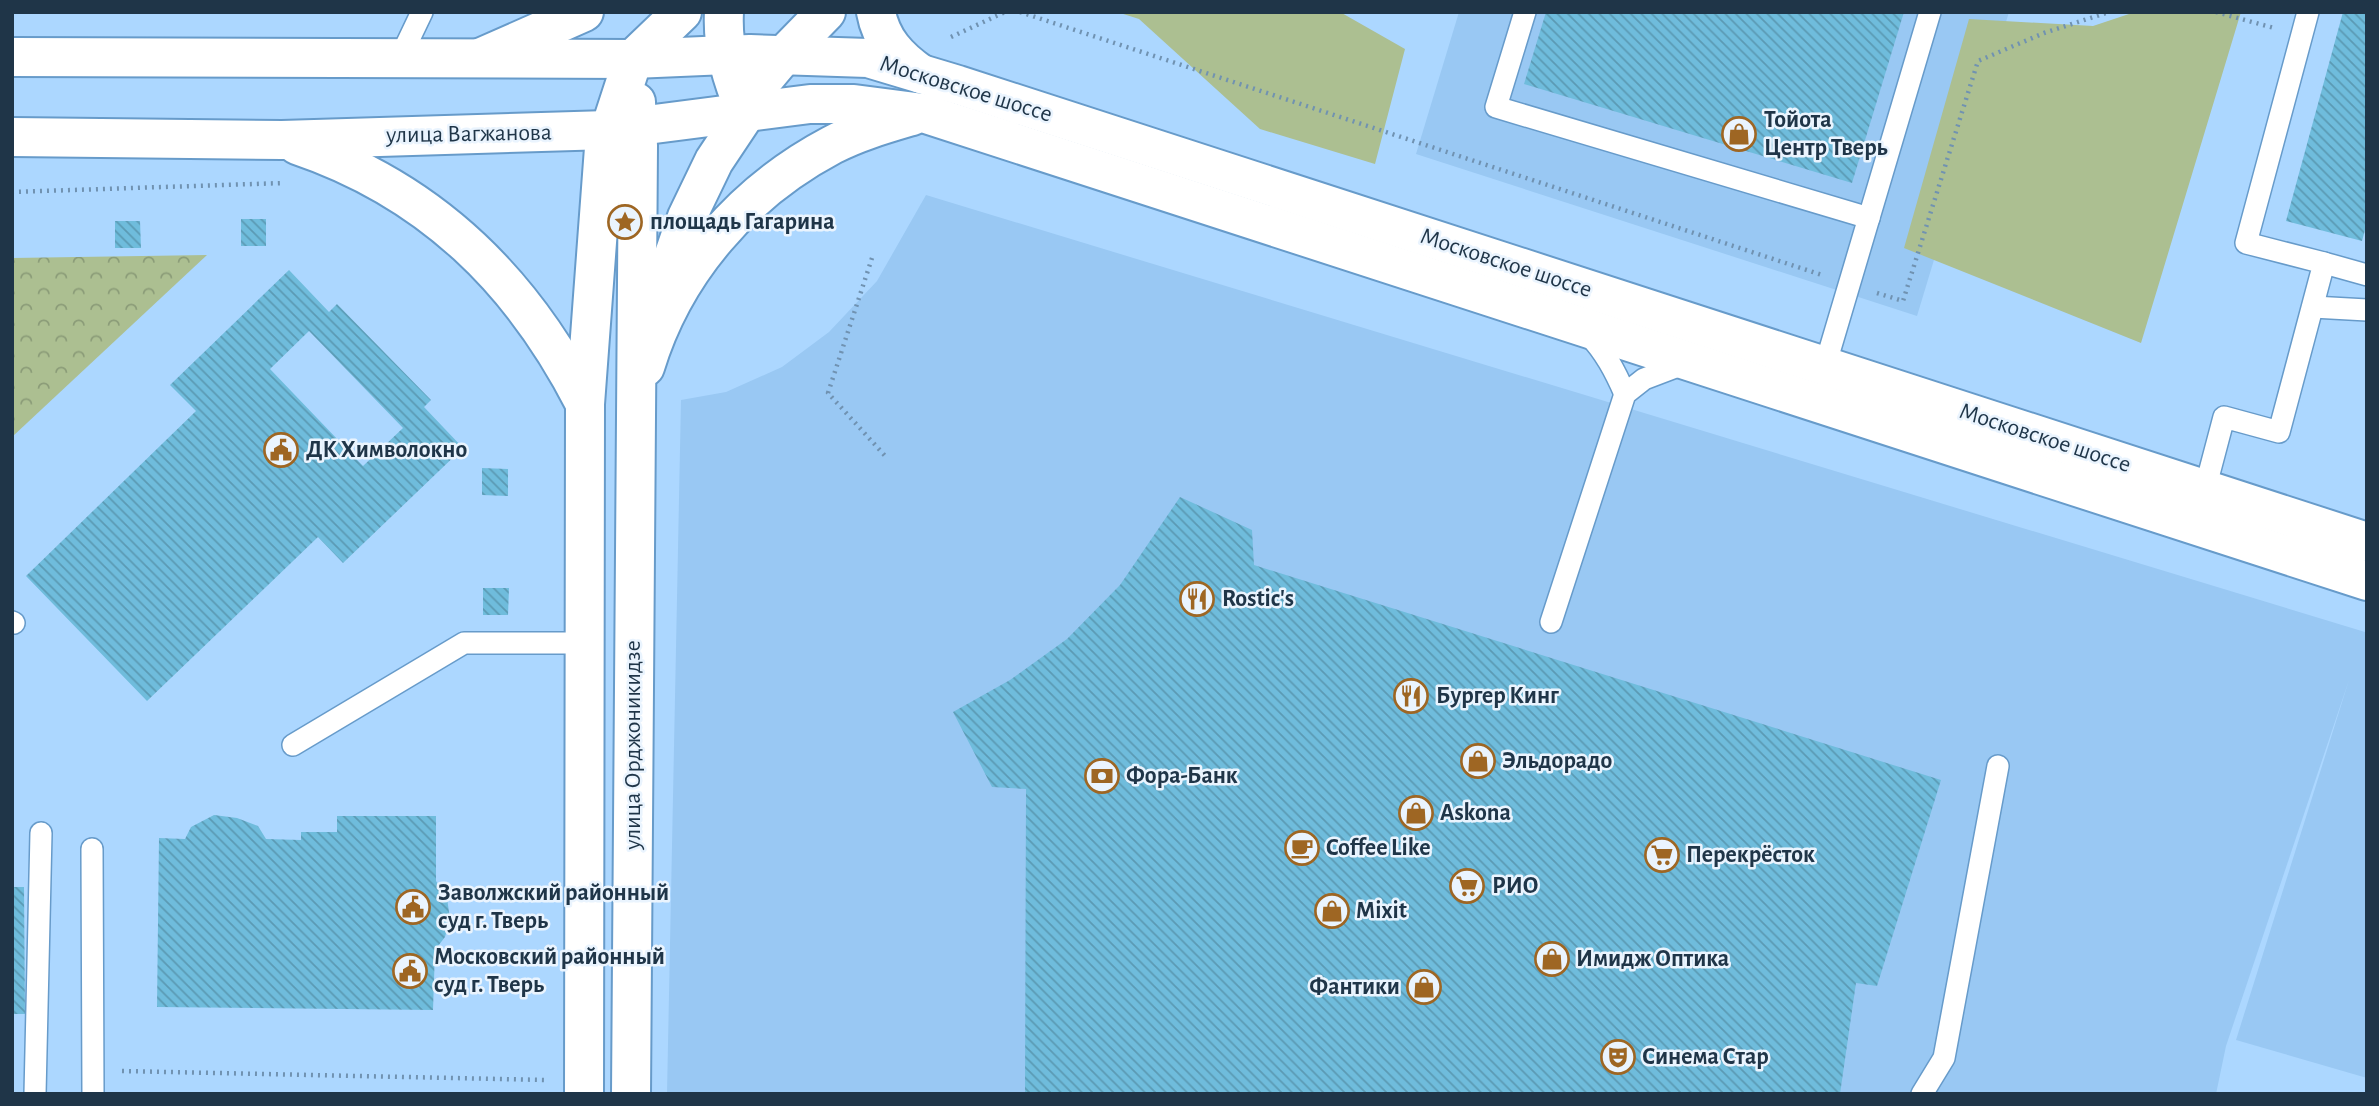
<svg xmlns="http://www.w3.org/2000/svg" width="2379" height="1106" font-family="'Alegreya Sans',sans-serif">
  <style>
    .built { fill: #99c8f3 }
    .green { fill: #acbf91 }
    .forest { fill: url(#forest-crowns) }
    .building { fill: url(#building-back-hatch); fill-rule: evenodd }
    .lines { fill: none; stroke-linecap: round; stroke-linejoin: round }
    .service-casing { stroke: #679bca; stroke-width: 24 }
    .tertiary-casing { stroke: #679bca; stroke-width: 42 }
    .primary-casing { stroke: #679bca; stroke-width: 42 }
    .path { stroke: #7092b1; stroke-width: 4.5; stroke-dasharray: 2 5; stroke-linecap: butt }
    .service { stroke: #fff; stroke-width: 21 }
    .tertiary { stroke: #fff; stroke-width: 38 }
    .primary { stroke: #fff; stroke-width: 38 }
    .labels { text-anchor: middle; dominant-baseline: central; stroke-width: 5; stroke-linejoin: round; paint-order: stroke }
    .street-label { font-size: 24px; fill: #1f3548; stroke: #eaf4fe }
    .poi-label { font-size: 24px; font-weight: bold; fill: #1f3548; stroke: #eaf4fe; text-anchor: start }
  </style>
  <defs>
    <pattern id="forest-crowns" width="20" height="18" patternUnits="userSpaceOnUse" patternTransform="scale(1.75)"><rect width="20" height="18" fill="#acbf91"/><path d="M2 6a3 3 0 1 1 6 0M12 15a3 3 0 1 1 6 0" fill="none" stroke="#8b9c78"/></pattern>
    <pattern id="building-back-hatch" width="6" height="6" patternUnits="userSpaceOnUse" patternTransform="scale(1.75)"><rect width="6" height="6" fill="#6fbcdc"/><path d="M-1 5l2 2M0 0l6 6M5-1l2 2" fill="none" stroke="#5b9ab4"/></pattern>
  </defs>
  <rect width="100%" height="100%" fill="#acd7ff"/>
  <!-- built -->
  <g class="built">
    <polygon points="1459,12 2009,12 1917,316 1416,154"/>
    <polygon points="926,195 2365,632 2367,634 2367,1078 2236,1040 2349,680 2226,1046 2216,1094 667,1094 681,400 726,392 782,367 829,332 877,281"/>
  </g>
  <!-- green -->
  <g class="green">
    <polygon points="1117,12 1340,12 1405,49 1375,164 1260,129 1139,19"/>
    <polygon points="2135,12 2241,12 2141,343 1904,248 1969,19 2093,26"/>
  </g>
  <!-- forest -->
  <polygon class="forest" points="207,255 12,437 12,258"/>
  <!-- building -->
  <g class="building">
    <polygon points="1546,12 1904,12 1852,183 1524,84"/>
    <polygon points="2343,12 2367,12 2367,223 2362,241 2286,221"/>
    <rect x="241" y="219" width="25" height="27"/>
    <polygon points="115,221 140,221 141,248 115,248"/>
    <path d="M289 270 329 312 337 304 431 400 424 407 463 448 343 563 318 537 147 701 26 576 196 411 170 385ZM309 331 403 428 363 466 270 369Z"/>
    <polygon points="482,468 508,469 508,496 482,495"/>
    <polygon points="1180,497 1252,530 1254,565 1941,780 1877,986 1856,983 1840,1094 1025,1094 1026,789 992,787 953,712 1010,680 1067,639 1120,585"/>
    <polygon points="483,588 509,588 508,615 483,615"/>
    <polygon points="214,815 237,818 258,826 266,839 301,840 301,832 337,832 337,816 436,816 436,881 447,898 450,919 445,937 435,950 433,1010 157,1007 159,838 185,839 191,827"/>
    <polygon points="12,887 24,887 25,1014 12,1014"/>
  </g>
  <g class="lines">
    <!-- service casing -->
    <g class="service-casing">
      <g id="service">
        <polyline points="1525,12 1496,107 1869,218"/>
        <polyline points="400,58 422,12"/>
        <polyline points="2324,263 2367,275"/>
        <polyline points="2313,307 2367,310"/>
        <path d="M1588 334C1605 352 1615 371 1625 394"/>
        <polyline points="1825,366 1930,12"/>
        <polyline points="2205,489 2224,417 2279,432 2324,263 2246,243 2308,12"/>
        <polyline points="12,622 14,623"/>
        <polyline points="1551,622 1625,394 1644,379 1686,363"/>
        <polyline points="293,745 464,643 586,643"/>
        <polyline points="92,849 93,1094"/>
        <polyline points="35,1094 41,833"/>
        <polyline points="1922,1094 1944,1058 1998,766"/>
      </g>
    </g>
    <!-- tertiary casing -->
    <g class="tertiary-casing">
      <g id="tertiary">
        <path d="M724 12C722 48 732 80 746 113"/>
        <path d="M876 12C881 40 898 58 921 74"/>
        <polyline points="784,55 826,12"/>
        <polyline points="480,58 584,12"/>
        <polyline points="633,59 682,12"/>
      </g>
    </g>
    <!-- primary casing -->
    <g class="primary-casing">
      <g id="primary">
        <polyline points="12,57 633,59 750,54 868,58 958,85 2367,542"/>
        <polyline points="12,137 282,140 608,130 810,104 854,104 923,113 2367,581"/>
        <path d="M297 145C430 190 522 280 585 404"/>
        <polyline points="661,292 687,217 714,161 746,113 763,80 784,55"/>
        <path d="M645 367C674 271 743 192 832 145 857 132 885 124 912 116"/>
        <polyline points="584,1094 585,404 604,148 633,59"/>
        <polyline points="631,1094 638,146 636,102"/>
      </g>
    </g>
    <!-- path -->
    <g class="path">
      <polyline points="1020,12 1822,275"/>
      <polyline points="2216,12 2274,28"/>
      <polyline points="951,37 1005,12"/>
      <polyline points="12,192 284,183"/>
      <polyline points="872,258 828,393 887,458"/>
      <polyline points="1877,293 1903,301 1978,61 2044,33 2109,12"/>
      <polyline points="122,1071 547,1080"/>
    </g>
    <!-- service -->
    <use href="#service" class="service"/>
    <!-- tertiary -->
    <use href="#tertiary" class="tertiary"/>
    <!-- primary -->
    <use href="#primary" class="primary"/>
  </g>
  <!-- icons -->
  <defs>
    <g id="shop-ring" transform="scale(1.75)"><circle r="9.5" fill="#eaf4fe" stroke="#9e6623" stroke-width="1.5"/><path d="M-5-2.5h2.3a2.7 3.5 0 0 1 5.4 0H5L5.5 6h-11ZM-1.5-2.5h3a1.5 2.3 0 0 0-3 0Z" fill="#9e6623"/></g>
    <g id="sight-ring" transform="scale(1.75)"><circle r="9.5" fill="#eaf4fe" stroke="#9e6623" stroke-width="1.5"/><path d="M0-6L1.8-2.2L6-1.7L2.9 1.2L3.7 5.4L0 3.3L-3.7 5.4L-2.9 1.2L-6-1.7L-1.8-2.2Z" fill="#9e6623"/></g>
    <g id="civic-ring" transform="scale(1.75)"><circle r="9.5" fill="#eaf4fe" stroke="#9e6623" stroke-width="1.5"/><path d="M-.6-6.5H3V-4.5H.6V-3L4-1V1h2V6H-6V1h2V-1L-.6-3ZM-1.2 2.5V6h2.4V2.5Z" fill="#9e6623"/></g>
    <g id="restaurant-ring" transform="scale(1.75)"><circle r="9.5" fill="#eaf4fe" stroke="#9e6623" stroke-width="1.5"/><path d="M-5-6h1v4h1v-4h1v4h1v-4h1v5L-1.5 .5V6h-2V.5L-5-1ZM5-6V6H3V1.5H1.5Q1.5-4 5-6Z" fill="#9e6623"/></g>
    <g id="bank-ring" transform="scale(1.75)"><circle r="9.5" fill="#eaf4fe" stroke="#9e6623" stroke-width="1.5"/><path d="M-6-4H6V4H-6ZM0-2.3a2.3 2.3 0 1 0 0 4.6a2.3 2.3 0 1 0 0-4.6Z" fill="#9e6623"/></g>
    <g id="cafe-ring" transform="scale(1.75)"><circle r="9.5" fill="#eaf4fe" stroke="#9e6623" stroke-width="1.5"/><path d="M-5.5-4.5H6V0H3Q3 3.5 0 3.5H-2.5Q-5.5 3.5-5.5 0ZM3-3.2v2h1.7v-2ZM-6 4.5H4V6H-6Z" fill="#9e6623"/></g>
    <g id="supermarket-ring" transform="scale(1.75)"><circle r="9.5" fill="#eaf4fe" stroke="#9e6623" stroke-width="1.5"/><path d="M-6-5.5h2.5l.6 2H6L4.5 2H-2.5L-4.4-4H-6ZM-1.5 3.2a1.3 1.3 0 1 0 .1 0ZM3 3.2a1.3 1.3 0 1 0 .1 0Z" fill="#9e6623"/></g>
    <g id="theatre-ring" transform="scale(1.75)"><circle r="9.5" fill="#eaf4fe" stroke="#9e6623" stroke-width="1.5"/><path d="M-5-5.5Q0-4 5-5.5V0Q5 5 0 6Q-5 5-5 0ZM-3.3-2.5H-1v1.5H-3.3ZM1-2.5H3.3v1.5H1ZM-2.8 1Q0 5.5 2.8 1Z" fill="#9e6623"/></g>
  </defs>
  <g fill-rule="evenodd">
    <use href="#shop-ring" x="1739" y="134"/>
    <use href="#sight-ring" x="625" y="222"/>
    <use href="#civic-ring" x="281" y="450"/>
    <use href="#restaurant-ring" x="1197" y="599"/>
    <use href="#restaurant-ring" x="1411" y="696"/>
    <use href="#shop-ring" x="1478" y="761"/>
    <use href="#bank-ring" x="1102" y="776"/>
    <use href="#shop-ring" x="1416" y="813"/>
    <use href="#cafe-ring" x="1302" y="848"/>
    <use href="#supermarket-ring" x="1662" y="855"/>
    <use href="#supermarket-ring" x="1467" y="886"/>
    <use href="#civic-ring" x="413" y="907"/>
    <use href="#shop-ring" x="1332" y="911"/>
    <use href="#shop-ring" x="1552" y="959"/>
    <use href="#civic-ring" x="410" y="971"/>
    <use href="#shop-ring" x="1424" y="987"/>
    <use href="#theatre-ring" x="1618" y="1057"/>
  </g>
  <g class="labels">
    <!-- street labels -->
    <g class="street-label">
      <text transform="translate(966 89) rotate(17)">Московское шоссе</text>
      <text transform="translate(469 134) rotate(-1)">улица Вагжанова</text>
      <text transform="translate(1506 263) rotate(18)">Московское шоссе</text>
      <text transform="translate(2045 438) rotate(18)">Московское шоссе</text>
      <text transform="translate(633 745) rotate(-90)">улица Орджоникидзе</text>
    </g>
    <!-- poi labels -->
    <g class="poi-label">
      <text x="1764" y="120">Тойота<tspan x="1764" dy="28">Центр Тверь</tspan></text>
      <text x="650" y="222">площадь Гагарина</text>
      <text x="306" y="450">ДК Химволокно</text>
      <text x="1222" y="599">Rostic's</text>
      <text x="1436" y="696">Бургер Кинг</text>
      <text x="1502" y="761">Эльдорадо</text>
      <text x="1126" y="776">Фора-Банк</text>
      <text x="1440" y="813">Askona</text>
      <text x="1326" y="848">Coffee Like</text>
      <text x="1686" y="855">Перекрёсток</text>
      <text x="1492" y="886">РИО</text>
      <text x="438" y="893">Заволжский районный<tspan x="438" dy="28">суд г. Тверь</tspan></text>
      <text x="1356" y="911">Mixit</text>
      <text x="434" y="957">Московский районный<tspan x="434" dy="28">суд г. Тверь</tspan></text>
      <text x="1576" y="959">Имидж Оптика</text>
      <text x="1400" y="987" text-anchor="end">Фантики</text>
      <text x="1642" y="1057">Синема Стар</text>
    </g>
  </g>
  <!-- border -->
  <rect width="2379" height="1106" fill="none" stroke="#1f3548" stroke-width="28"/>
</svg>
